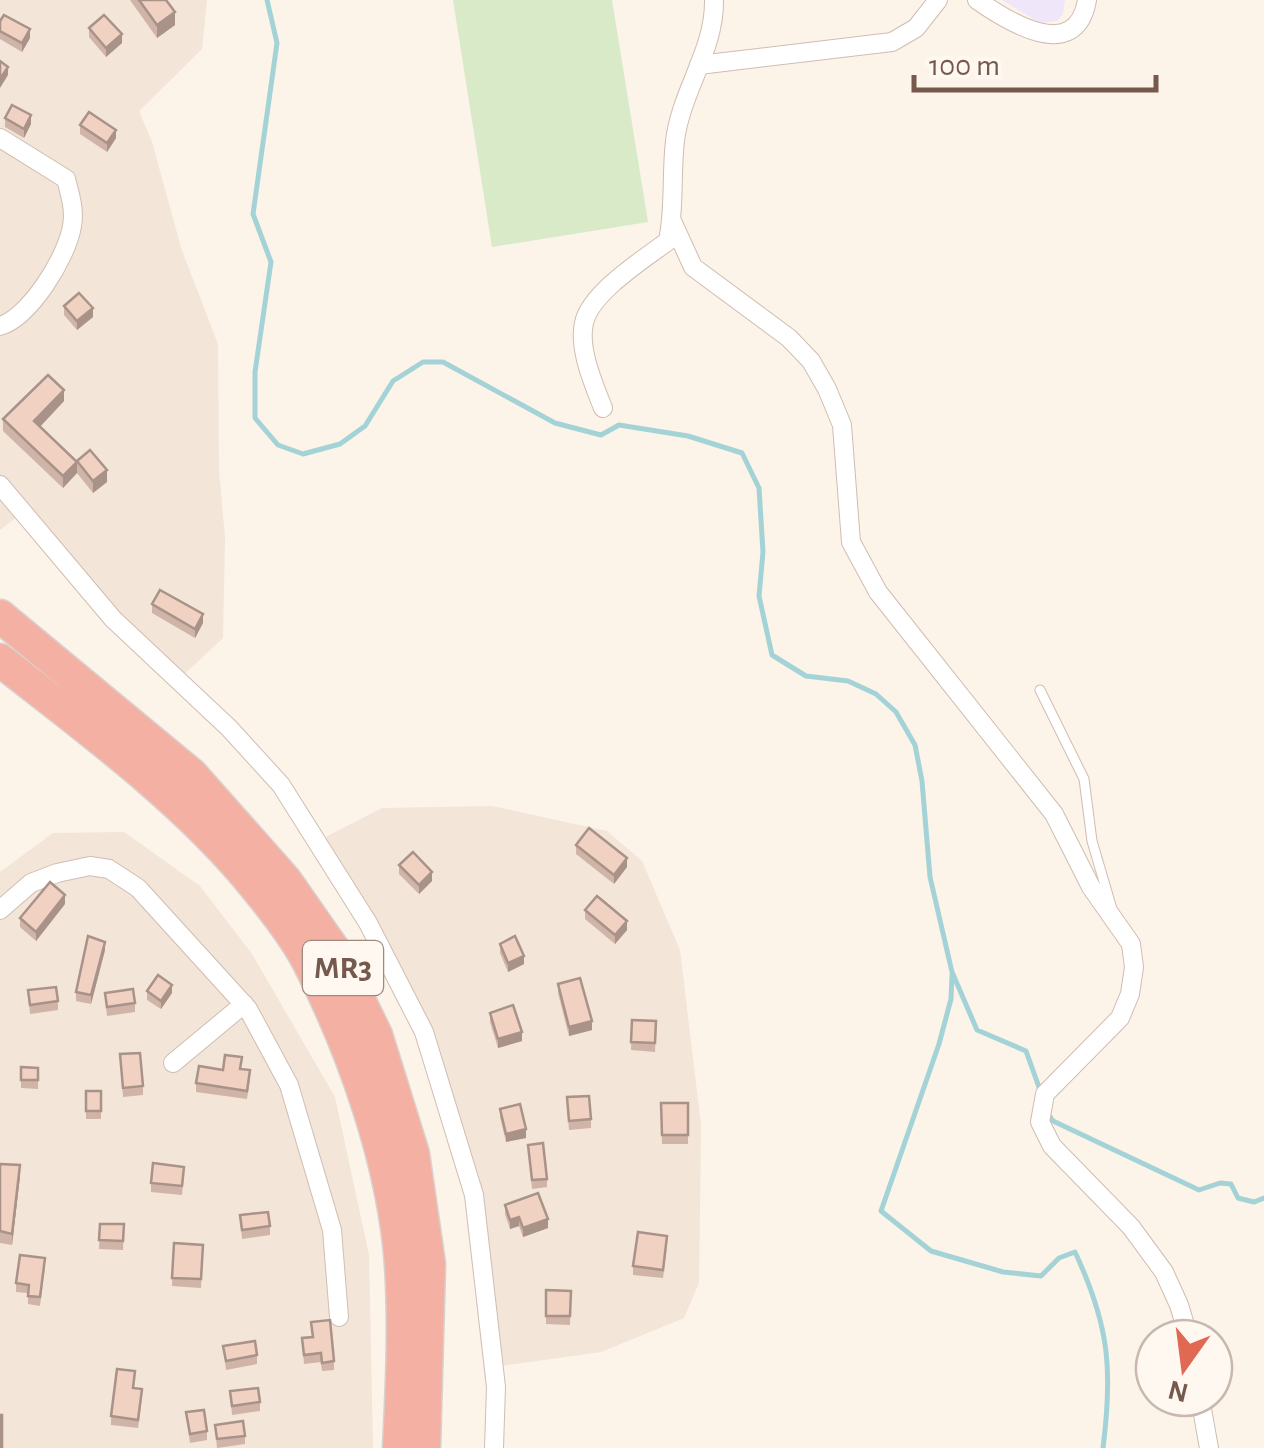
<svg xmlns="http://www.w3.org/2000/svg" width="1264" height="1448" font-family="'Alegreya Sans',sans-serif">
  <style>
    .residential { fill: #f3e5d8 }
    .education { fill: #f0e6f9 }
    .pitch { fill: #d8eac8 }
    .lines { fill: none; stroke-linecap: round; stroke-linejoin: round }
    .stream { stroke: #a4d3d7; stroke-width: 5 }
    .lane-casing { stroke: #d0bdb1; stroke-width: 11 }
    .street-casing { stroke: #d0bdb1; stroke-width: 20 }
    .highway-casing { stroke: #d9d1cd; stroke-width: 35 }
    .lane { stroke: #fff; stroke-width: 9 }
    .street { stroke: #fff; stroke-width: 18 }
    .highway { stroke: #f4b1a3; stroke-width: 32 }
    .wall { fill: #cfb4a7 }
    .shaded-wall { fill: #a99288 }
    .building { fill: #f1d1c2; stroke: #a99288; stroke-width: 2.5 }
    .labels { text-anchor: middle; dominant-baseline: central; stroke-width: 8; stroke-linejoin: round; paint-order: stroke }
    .shield { fill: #fef8f0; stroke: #9f897e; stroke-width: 2.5 }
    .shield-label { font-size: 32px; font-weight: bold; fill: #76594d }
  </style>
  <rect width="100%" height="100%" fill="#fcf3e9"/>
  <!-- residential -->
  <g class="residential">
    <polygon points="0,0 207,0 202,49 139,111 152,142 182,251 218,344 219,471 225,538 223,638 178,680 22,513 0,530"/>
    <polygon points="492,806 607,831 642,861 680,950 701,1125 699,1283 684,1318 601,1352 494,1367 474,1195 424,1032 316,842 382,808"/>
    <polygon points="124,832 200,886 252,954 335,1097 369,1255 373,1448 0,1448 0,872 53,833"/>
  </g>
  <!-- education -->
  <polygon class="education" points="1002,0 1065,0 1063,14 1057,21 1040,23"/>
  <!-- pitch -->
  <polygon class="pitch" points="453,0 612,0 648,222 492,247"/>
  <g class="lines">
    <!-- stream -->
    <g class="stream">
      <polyline points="267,0 277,43 253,214 271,262 255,372 255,418 278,445 303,454 340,444 365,426 393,381 423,362 443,362 555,423 601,435 619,425 688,436 742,453 759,488 763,552 759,596 772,655 806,676 848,681 876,694 896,712 915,745 922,781 930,877 952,972 977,1030 1026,1051 1040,1090"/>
      <path d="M952 975 951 999 939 1044 881 1211 931 1251 1003 1272 1041 1276 1059 1258 1075 1252C1109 1325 1113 1369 1103 1448"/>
      <polyline points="1048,1114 1053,1121 1199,1190 1220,1183 1231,1184 1238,1198 1254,1202 1264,1198"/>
    </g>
    <!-- lane casing -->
    <g class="lane-casing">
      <polyline id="lane" points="1040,690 1084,779 1092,841 1112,909"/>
    </g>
    <!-- street casing -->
    <g class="street-casing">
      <g id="street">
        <path d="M977 0C1007 21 1076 65 1087 0"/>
        <polyline points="699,65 892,42 916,28 938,0"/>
        <path d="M0 138 66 179C70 194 75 210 72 226 67 257 30 317 0 326"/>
        <polyline points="672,221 693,267 789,338 811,361 827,389 842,425 851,542 878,592 1054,814 1091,887 1131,944 1134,967 1130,994 1120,1018 1045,1094 1040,1122 1052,1146 1131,1227 1164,1272 1179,1305 1189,1338"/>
        <path d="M603 408C594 385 578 349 584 323 590 293 644 259 668 241 675 207 671 174 675 141 681 91 715 50 714 0"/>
        <polyline points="0,485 113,619 229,728 281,785 368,923 424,1032 474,1195 496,1387 494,1448"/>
        <polyline points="0,910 31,883 57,873 90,866 109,869 138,888 248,1009 289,1085 332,1230 339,1317"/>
        <polyline points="173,1063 244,1004"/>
        <polyline points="1200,1398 1209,1448"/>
      </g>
    </g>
    <!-- highway casing -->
    <g class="highway-casing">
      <g id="highway">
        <polyline points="0,616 192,775 285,880 336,953 376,1035 413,1154 429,1264 424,1448"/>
        <path d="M0 660C85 727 175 792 246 875 266 899 294 934 308 961 354 1051 394 1164 401 1265 405 1325 402 1388 399 1448"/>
      </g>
    </g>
    <!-- lane -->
    <use href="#lane" class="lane"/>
    <!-- street -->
    <use href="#street" class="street"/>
    <!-- highway -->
    <use href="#highway" class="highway"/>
  </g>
  <!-- wall -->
  <g class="wall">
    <polygon points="130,0 166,0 175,25 157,38"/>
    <polygon points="0,21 30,38 22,52 0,39"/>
    <polygon points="89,28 122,43 106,57 89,37"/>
    <polygon points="5,118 31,124 24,138 5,127"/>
    <polygon points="80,125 116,138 107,152 80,134"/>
    <polygon points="64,306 93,317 77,330 64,315"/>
    <polygon points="64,401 40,427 77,462 107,482 93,493 77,473 63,488 3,431 3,419"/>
    <polygon points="152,604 203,623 195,638 152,613"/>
    <polygon points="576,845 627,867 614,884 576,854"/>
    <polygon points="399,865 432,881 419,894 399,874"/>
    <polygon points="65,904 36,941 20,927 20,918"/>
    <polygon points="585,910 627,930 615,944 585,919"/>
    <polygon points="500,944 524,964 508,972 500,953"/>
    <polygon points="105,950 91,1004 76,1001 76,992"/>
    <polygon points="558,984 592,1030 569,1036 558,993"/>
    <polygon points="28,990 58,1001 58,1010 30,1014"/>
    <polygon points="147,991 172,993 161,1009 147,1000"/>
    <polygon points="105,993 135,1003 135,1012 107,1016"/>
    <polygon points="490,1013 522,1041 498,1048 490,1022"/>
    <polygon points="632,1020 656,1021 655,1052 631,1050"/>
    <polygon points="120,1054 143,1086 143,1095 123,1097"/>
    <polygon points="21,1067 38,1068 38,1089 21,1088"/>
    <polygon points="241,1069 250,1079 247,1099 196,1092 196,1083 223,1070"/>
    <rect x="86" y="1091" width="15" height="28"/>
    <polygon points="661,1103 688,1103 688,1144 662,1144"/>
    <polygon points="567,1106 591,1119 591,1128 569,1130"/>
    <polygon points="500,1109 526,1138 506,1142 500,1117"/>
    <polygon points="528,1145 547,1179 547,1187 532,1189"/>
    <polygon points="0,1164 20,1176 12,1245 0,1243"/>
    <polygon points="184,1175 182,1195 151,1192 151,1183"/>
    <polygon points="505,1205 548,1228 523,1237 519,1226 510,1229 505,1214"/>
    <polygon points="240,1215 270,1226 270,1235 242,1239"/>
    <polygon points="100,1224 124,1224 123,1250 99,1249"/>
    <polygon points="174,1243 203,1245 201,1288 172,1286"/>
    <polygon points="667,1245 663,1278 633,1275 633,1266"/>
    <polygon points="45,1267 40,1306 28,1304 28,1293 16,1292 16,1283"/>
    <polygon points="546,1290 571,1291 570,1325 546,1324"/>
    <polygon points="311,1322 334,1361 334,1370 322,1371 321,1362 304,1364 302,1338 312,1337"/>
    <polygon points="223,1346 257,1355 257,1364 226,1370"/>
    <polygon points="134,1388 142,1397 138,1428 111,1425 111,1416"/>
    <polygon points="230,1391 260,1402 260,1411 232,1415"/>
    <polygon points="186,1412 207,1431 207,1440 190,1443"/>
    <polygon points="215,1425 245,1436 245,1444 217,1448"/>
  </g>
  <!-- shaded-wall -->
  <g class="shaded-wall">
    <polygon points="175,12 175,25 157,38 157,25"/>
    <polygon points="30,29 30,38 22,52 22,43"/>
    <polygon points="122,34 122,43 106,57 106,48"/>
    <polygon points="8,67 8,75 0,88 0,79"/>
    <polygon points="31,115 31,124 24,138 24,129"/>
    <polygon points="116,130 116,138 107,152 107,143"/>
    <polygon points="93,308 93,317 77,330 77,321"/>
    <polygon points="64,390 64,401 34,433 34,421"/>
    <polygon points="77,462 77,473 63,488 63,476"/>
    <polygon points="107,470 107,482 93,493 93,481"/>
    <polygon points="203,614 203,623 195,638 195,629"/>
    <polygon points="627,858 627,867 614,884 614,875"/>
    <polygon points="432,872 432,881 419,894 419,885"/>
    <polygon points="65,895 65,904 36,941 36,932"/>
    <polygon points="627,921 627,930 615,944 615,935"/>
    <polygon points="105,942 105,950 91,1004 91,995"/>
    <polygon points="524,956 524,964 508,972 508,963"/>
    <polygon points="172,985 172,993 161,1009 161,1001"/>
    <polygon points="592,1021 592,1030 569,1036 569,1027"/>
    <polygon points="522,1032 522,1041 498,1048 498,1039"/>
    <polygon points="526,1129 526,1138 506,1142 506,1134"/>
    <polygon points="20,1165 20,1176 12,1245 12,1234"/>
    <polygon points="519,1217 519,1226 510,1229 510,1220"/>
    <polygon points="548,1219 548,1228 523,1237 523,1228"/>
  </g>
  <!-- building -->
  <g class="building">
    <polygon points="139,0 166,0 175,12 157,25"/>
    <polygon points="4,15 30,29 22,43 0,31 0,21"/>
    <polygon points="104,15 122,34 106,48 89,28"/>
    <polygon points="0,61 8,67 0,79"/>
    <polygon points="12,105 31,115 24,129 5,118"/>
    <polygon points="89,112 116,130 107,143 80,125"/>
    <polygon points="79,293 93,308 77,321 64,306"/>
    <polygon points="48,375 64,390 34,421 77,462 63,476 3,419"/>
    <polygon points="90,450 107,470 93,481 77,461"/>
    <polygon points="160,590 203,614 195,629 152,604"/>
    <polygon points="589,828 627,858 614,875 576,845"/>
    <polygon points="413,852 432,872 419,885 399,865"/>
    <polygon points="50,882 65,895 36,932 20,918"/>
    <polygon points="597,896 627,921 615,935 585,910"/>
    <polygon points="88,936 105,942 91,995 76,992"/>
    <polygon points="515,936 524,956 508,963 500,944"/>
    <polygon points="158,975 172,985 161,1001 147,991"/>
    <polygon points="580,978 592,1021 569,1027 558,984"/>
    <polygon points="56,987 58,1001 30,1005 28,990"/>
    <polygon points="133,989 135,1003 107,1007 105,993"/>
    <polygon points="513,1005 522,1032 498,1039 490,1013"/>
    <polygon points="632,1020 656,1021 655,1043 631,1042"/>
    <polygon points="140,1053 143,1086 123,1088 120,1054"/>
    <polygon points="225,1055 242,1057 240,1069 250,1070 247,1091 196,1083 199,1066 223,1070"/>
    <polygon points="21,1067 38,1068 38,1080 21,1080"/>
    <rect x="86" y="1091" width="15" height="20"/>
    <polygon points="589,1096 591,1119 569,1121 567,1097"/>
    <polygon points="661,1103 688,1103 688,1135 662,1135"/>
    <polygon points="520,1104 526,1129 506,1134 500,1109"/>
    <polygon points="543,1143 547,1179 532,1180 528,1145"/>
    <polygon points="153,1163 184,1167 182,1186 151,1183"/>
    <polygon points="0,1164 20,1165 12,1234 0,1231"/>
    <polygon points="538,1193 548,1219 523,1228 519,1217 510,1220 505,1205"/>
    <polygon points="268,1212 270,1226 242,1230 240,1215"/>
    <polygon points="100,1224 124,1224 123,1241 99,1240"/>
    <polygon points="638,1232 667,1236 663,1270 633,1266"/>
    <polygon points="174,1243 203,1245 201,1279 172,1278"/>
    <polygon points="20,1255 45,1258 40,1297 28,1296 29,1285 16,1283"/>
    <polygon points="546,1290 571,1291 570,1316 546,1316"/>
    <polygon points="330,1320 334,1361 322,1363 321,1353 304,1355 302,1338 313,1337 311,1322"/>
    <polygon points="255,1341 257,1355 226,1361 223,1346"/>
    <polygon points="117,1369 135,1371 133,1388 142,1389 138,1420 111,1416"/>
    <polygon points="258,1388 260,1402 232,1406 230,1391"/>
    <polygon points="204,1410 207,1431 190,1434 186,1412"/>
    <rect x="0" y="1415" width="2" height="33"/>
    <polygon points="243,1421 245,1436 217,1439 215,1425"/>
  </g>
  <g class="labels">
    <!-- shield labels -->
    <rect class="shield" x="303" y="941" width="80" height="54" rx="8"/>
    <g class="shield-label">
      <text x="343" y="968">MR3</text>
    </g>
  </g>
  <!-- north arrow -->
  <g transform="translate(1184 1368) rotate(194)"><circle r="48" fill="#fef8f0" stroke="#c8b8af" stroke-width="2.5"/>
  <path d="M0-8L18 38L0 25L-18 38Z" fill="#e16853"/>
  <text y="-15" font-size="28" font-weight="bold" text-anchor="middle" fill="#76594d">N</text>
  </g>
  <!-- scale -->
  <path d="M914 75v15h242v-15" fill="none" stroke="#76594d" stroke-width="5"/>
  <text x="929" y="75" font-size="30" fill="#76594d" stroke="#fef8f0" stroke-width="8" paint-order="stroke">100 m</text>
</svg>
